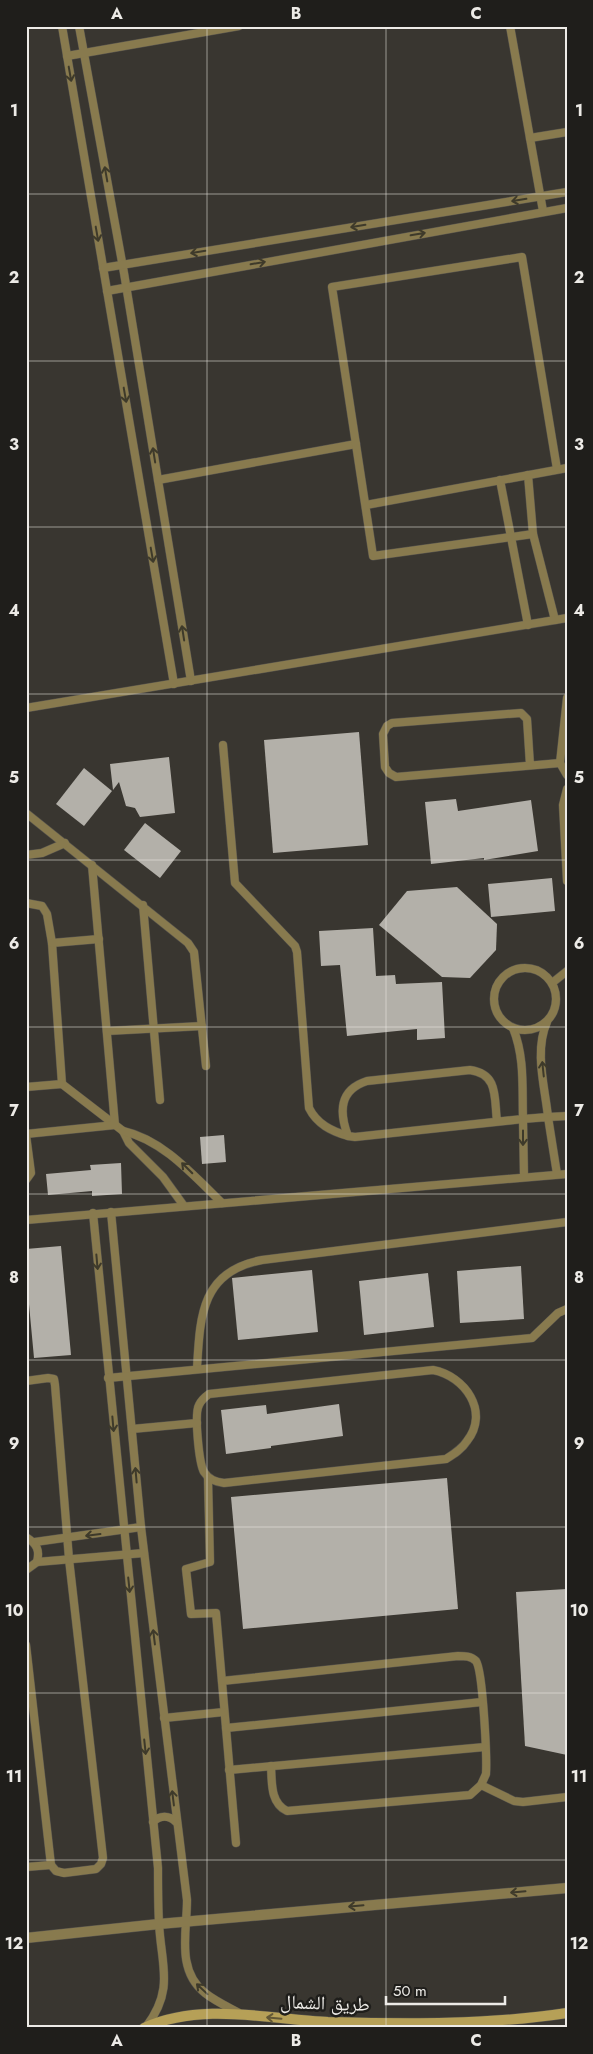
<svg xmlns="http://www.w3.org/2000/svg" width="593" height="2054" font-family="Jost,'Noto Naskh Arabic',sans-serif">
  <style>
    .building { fill: #b3b0a9 }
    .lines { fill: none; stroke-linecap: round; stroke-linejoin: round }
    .lane-casing { stroke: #56534d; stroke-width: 9 }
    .street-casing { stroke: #56534d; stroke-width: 11 }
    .secondary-casing { stroke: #56534d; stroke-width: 11 }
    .lane { stroke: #887a4e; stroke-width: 8 }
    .street { stroke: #887a4e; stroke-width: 10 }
    .secondary { stroke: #b6a057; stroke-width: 10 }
    .oneway { stroke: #3e3a2a }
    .oneway2 { stroke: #635836 }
    .grid { fill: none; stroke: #edebe7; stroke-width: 1; stroke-opacity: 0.55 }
    .labels { text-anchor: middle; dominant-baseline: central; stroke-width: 5; stroke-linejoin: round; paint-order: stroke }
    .street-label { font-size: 19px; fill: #edebe7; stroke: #1f1e1b }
    .neatline { fill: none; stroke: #edebe7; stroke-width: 2 }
    .grid-label { font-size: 16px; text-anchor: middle; font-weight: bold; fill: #edebe7 }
  </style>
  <rect width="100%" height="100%" fill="#393630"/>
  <!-- building -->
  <g class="building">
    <polygon points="359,732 368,845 273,853 264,740"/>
    <polygon points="169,757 175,813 140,817 135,808 126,806 119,782 113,790 110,764"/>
    <polygon points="84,768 112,791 84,826 56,804"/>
    <polygon points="456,799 458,811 531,800 538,851 484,860 484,858 431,864 425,802"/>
    <polygon points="145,823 181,851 160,878 124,850"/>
    <polygon points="552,878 555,911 491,917 488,884"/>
    <polygon points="457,887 497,924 496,950 470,978 442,977 379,925 407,891"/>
    <polygon points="373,928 376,976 395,975 396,984 442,982 445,1038 417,1040 417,1029 347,1036 340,965 321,966 319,931"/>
    <polygon points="224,1135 226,1162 202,1164 200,1137"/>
    <polygon points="121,1163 122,1194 92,1196 92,1191 48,1195 46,1174 91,1170 90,1165"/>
    <polygon points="61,1246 71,1355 34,1358 26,1272 26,1249"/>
    <polygon points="521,1266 524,1319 460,1323 457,1271"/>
    <polygon points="312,1270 318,1332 238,1340 232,1278"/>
    <polygon points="428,1273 434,1327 364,1335 359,1281"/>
    <polygon points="339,1404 343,1436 271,1446 271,1448 226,1454 221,1410 266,1405 267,1414"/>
    <polygon points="447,1478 458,1609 243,1629 231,1497"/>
    <polygon points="567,1589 567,1755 525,1746 516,1592"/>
  </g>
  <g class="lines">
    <!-- lane casing -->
    <g class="lane-casing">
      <g id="lane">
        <polyline points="62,26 174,684"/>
        <polyline points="79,26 124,273 191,681"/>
        <polyline points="510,26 543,211"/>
        <polyline points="67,56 239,26"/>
        <polyline points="530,138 567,132"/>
        <polyline points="103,268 567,192"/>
        <polyline points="107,291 567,208"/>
        <polyline points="528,475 533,534 555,620"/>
        <polyline points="158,480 356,444"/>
        <polyline points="500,480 528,625"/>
        <polyline points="366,505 567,468"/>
        <polyline points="533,534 373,556 332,287 522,257 557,469"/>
        <polyline points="26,708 567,618"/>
        <path d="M223 745 235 883 295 946 297 952 309 1108C317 1124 331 1131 348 1136"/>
        <polyline points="560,763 567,698"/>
        <polyline points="530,765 527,719 521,713 392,723 387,726 383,734 385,767 389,773 396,777 560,763 567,775"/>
        <polyline points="567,789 563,805 567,881"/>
        <polyline points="26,813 188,943 194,952 206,1066"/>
        <polyline points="26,855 42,853 65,843"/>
        <polyline points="26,903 42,906 47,914 52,943 62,1084"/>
        <polyline points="143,905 160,1100"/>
        <polyline points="52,943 99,939"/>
        <circle cx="525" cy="999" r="31"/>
        <polyline points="552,983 567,971"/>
        <path d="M547 1022C534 1051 545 1087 548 1117L567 1116"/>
        <polyline points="107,1031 202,1026"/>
        <polyline points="26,1087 62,1084 123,1131 129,1143 163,1177 184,1206"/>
        <path d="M497 1121C494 1098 499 1074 470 1070L367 1081C339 1090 339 1112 348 1136L355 1137 523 1119C522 1087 525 1058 513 1028"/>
        <path d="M123 1131C163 1140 193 1175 222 1203"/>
        <polyline points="26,1134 115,1125 92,865"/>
        <polyline points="26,1135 31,1173 26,1180"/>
        <polyline points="524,1177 523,1119 548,1117 557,1174"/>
        <path d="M111 1212 141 1527 187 1900C187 1932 176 1970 205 1993 215 2001 228 2007 239 2013"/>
        <path d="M93 1213 158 1868C158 1886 158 1905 159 1923 161 1965 175 1989 146 2027"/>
        <polyline points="26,1220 567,1174"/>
        <path d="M197 1368C200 1317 201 1271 262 1260L567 1222"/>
        <path d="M433 1370C465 1376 490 1412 467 1441 462 1449 454 1454 446 1459L224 1483C216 1482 209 1480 204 1472 199 1463 194 1414 199 1405 201 1400 205 1397 209 1394Z"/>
        <polyline points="108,1378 532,1338 558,1313 567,1309"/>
        <polyline points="26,1381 48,1378 54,1379 55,1385 69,1559 103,1858 101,1864 96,1869 64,1873 56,1871 51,1865 26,1645"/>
        <polyline points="132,1429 197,1423"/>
        <polyline points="208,1478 210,1562 186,1569 191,1614 216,1613 236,1843"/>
        <path d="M26 1537C37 1544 40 1550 37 1562L26 1570"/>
        <polyline points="35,1542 141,1527"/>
        <polyline points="37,1562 144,1553"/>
        <path d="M222 1681 458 1656C465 1656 471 1656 476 1661 483 1671 487 1758 486 1774L481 1785 470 1795 287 1811C270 1803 272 1782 271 1766"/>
        <polyline points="164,1718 224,1712"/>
        <polyline points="226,1728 482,1702"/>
        <polyline points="229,1770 485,1747"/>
        <polyline points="481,1785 514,1801 523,1802 567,1797"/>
        <path d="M153 1822C160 1815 169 1815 176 1822"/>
        <polyline points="26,1867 51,1865"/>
      </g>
    </g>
    <!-- street casing -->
    <g class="street-casing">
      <polyline id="street" points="26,1938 159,1924 567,1888"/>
    </g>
    <!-- secondary casing -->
    <g class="secondary-casing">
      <path id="secondary" d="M144 2028C201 2002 268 2019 328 2022 407 2024 488 2025 567 2013"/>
    </g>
    <!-- lane -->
    <use href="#lane" class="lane"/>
    <!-- street -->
    <use href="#street" class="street"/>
    <!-- secondary -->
    <use href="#secondary" class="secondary"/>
  </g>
  <!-- one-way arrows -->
  <defs><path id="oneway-shaft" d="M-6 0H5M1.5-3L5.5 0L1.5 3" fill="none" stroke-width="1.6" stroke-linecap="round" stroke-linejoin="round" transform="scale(1.25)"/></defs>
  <g class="oneway">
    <use href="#oneway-shaft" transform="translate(70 74) rotate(80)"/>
    <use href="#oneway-shaft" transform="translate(106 174) rotate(-100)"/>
    <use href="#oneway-shaft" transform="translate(519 200) rotate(171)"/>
    <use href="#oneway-shaft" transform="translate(358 226) rotate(171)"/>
    <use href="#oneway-shaft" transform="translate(97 234) rotate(80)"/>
    <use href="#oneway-shaft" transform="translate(418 234) rotate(-10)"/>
    <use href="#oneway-shaft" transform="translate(198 252) rotate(171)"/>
    <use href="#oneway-shaft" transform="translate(258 263) rotate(-10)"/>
    <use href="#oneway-shaft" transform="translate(125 395) rotate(80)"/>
    <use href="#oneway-shaft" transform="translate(154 455) rotate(-99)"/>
    <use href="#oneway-shaft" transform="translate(152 555) rotate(80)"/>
    <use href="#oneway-shaft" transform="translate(183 633) rotate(-99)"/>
    <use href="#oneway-shaft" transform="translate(543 1069) rotate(-96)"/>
    <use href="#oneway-shaft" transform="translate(523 1138) rotate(90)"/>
    <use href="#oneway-shaft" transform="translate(187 1168) rotate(-135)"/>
    <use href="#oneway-shaft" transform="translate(97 1262) rotate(85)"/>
    <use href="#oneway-shaft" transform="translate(113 1424) rotate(85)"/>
    <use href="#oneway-shaft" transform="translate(136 1475) rotate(-95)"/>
    <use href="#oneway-shaft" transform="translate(93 1535) rotate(173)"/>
    <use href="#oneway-shaft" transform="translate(129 1585) rotate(84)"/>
    <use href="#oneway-shaft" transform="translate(154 1637) rotate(-97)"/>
    <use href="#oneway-shaft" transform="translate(145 1747) rotate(84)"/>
    <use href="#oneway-shaft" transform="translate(173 1798) rotate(-97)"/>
    <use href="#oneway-shaft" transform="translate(518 1892) rotate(175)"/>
    <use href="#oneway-shaft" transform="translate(356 1906) rotate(175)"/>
    <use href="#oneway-shaft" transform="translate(202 1989) rotate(-137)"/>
  </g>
  <use class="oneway2" href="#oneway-shaft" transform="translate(274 2018) rotate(-175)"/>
  <!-- grid -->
  <path class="grid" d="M207 26V2028M386 26V2028M26 194H567M26 361H567M26 527H567M26 694H567M26 860H567M26 1027H567M26 1194H567M26 1360H567M26 1527H567M26 1693H567M26 1860H567"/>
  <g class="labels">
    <!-- street labels -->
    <g class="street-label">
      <text transform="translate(325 2003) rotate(2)">طريق الشمال</text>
    </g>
  </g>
  <!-- border -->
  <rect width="593" height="2054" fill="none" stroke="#1f1e1b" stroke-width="55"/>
  <!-- scale -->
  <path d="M386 1996v8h119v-8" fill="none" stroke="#edebe7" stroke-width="2.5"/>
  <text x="393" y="1996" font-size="15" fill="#edebe7" stroke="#1f1e1b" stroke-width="4" paint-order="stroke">50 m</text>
  <rect x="28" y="28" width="538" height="1998" class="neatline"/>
  <g class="grid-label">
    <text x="117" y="19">A</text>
    <text x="296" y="19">B</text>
    <text x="476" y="19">C</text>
    <text x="14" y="116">1</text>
    <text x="579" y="116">1</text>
    <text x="14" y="283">2</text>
    <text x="579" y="283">2</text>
    <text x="14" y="450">3</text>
    <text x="579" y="450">3</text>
    <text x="14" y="616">4</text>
    <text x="579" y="616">4</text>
    <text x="14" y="783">5</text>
    <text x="579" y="783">5</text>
    <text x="14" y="949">6</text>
    <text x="579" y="949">6</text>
    <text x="14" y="1116">7</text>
    <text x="579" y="1116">7</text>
    <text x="14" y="1283">8</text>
    <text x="579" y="1283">8</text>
    <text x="14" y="1449">9</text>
    <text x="579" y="1449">9</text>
    <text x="14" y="1616">10</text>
    <text x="579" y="1616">10</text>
    <text x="14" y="1782">11</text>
    <text x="579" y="1782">11</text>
    <text x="14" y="1949">12</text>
    <text x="579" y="1949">12</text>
    <text x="117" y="2046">A</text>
    <text x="296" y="2046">B</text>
    <text x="476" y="2046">C</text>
  </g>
</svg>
